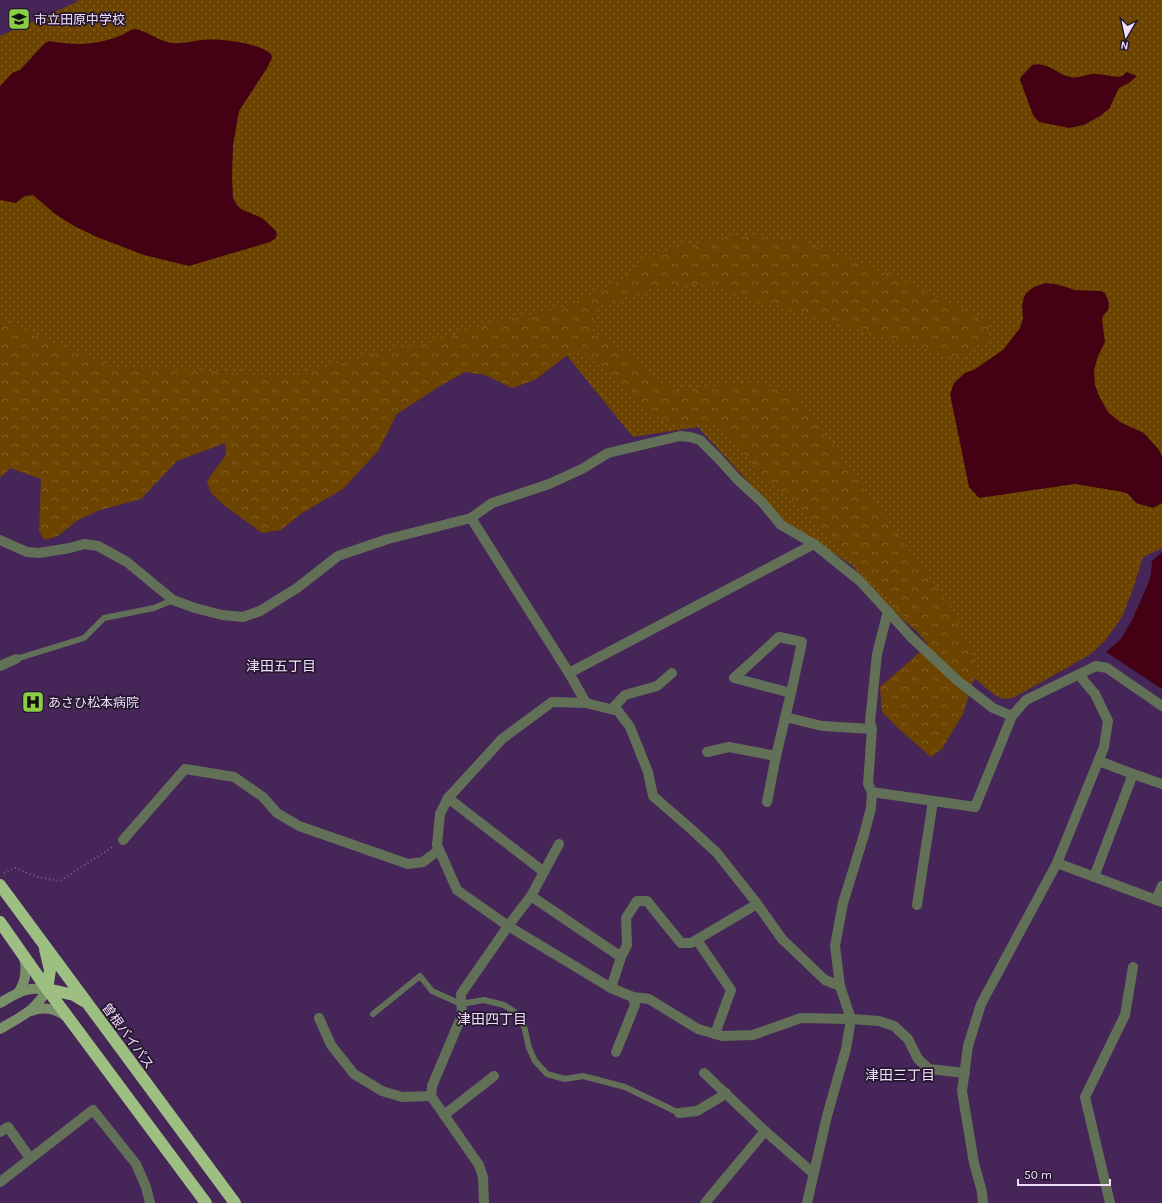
<svg xmlns="http://www.w3.org/2000/svg" width="1162" height="1203" font-family="Karla,'Noto Sans JP',sans-serif">
  <style>
    .grass { fill: url(#grass-dots) }
    .forest { fill: url(#forest-crowns) }
    .water { fill: #440114 }
    .lines { fill: none; stroke-linecap: round; stroke-linejoin: round }
    .path { stroke: #7f628f; stroke-width: 2; stroke-dasharray: 1 3; stroke-linecap: butt }
    .lane { stroke: #627057; stroke-width: 6 }
    .street { stroke: #627057; stroke-width: 10 }
    .secondary { stroke: #7a9069; stroke-width: 10 }
    .highway { stroke: #9dbf81; stroke-width: 12 }
    .labels { text-anchor: middle; dominant-baseline: central; stroke-width: 3.5; stroke-linejoin: round; paint-order: stroke }
    .poi-label { font-size: 13px; fill: #f1defd; stroke: #25172d; text-anchor: start }
    .street-label { font-size: 13px; fill: #f1defd; stroke: #25172d }
    .neighbourhood-label { font-size: 14px; fill: #f1defd; stroke: #25172d }
  </style>
  <defs>
    <pattern id="grass-dots" width="8" height="8" patternUnits="userSpaceOnUse"><rect width="8" height="8" fill="#6c4400"/><path d="M2 2h.1M6 6h.1" fill="none" stroke="#815f26" stroke-width="1.8" stroke-linecap="round"/></pattern>
    <pattern id="forest-crowns" width="20" height="18" patternUnits="userSpaceOnUse"><rect width="20" height="18" fill="#6c4400"/><path d="M2 6a3 3 0 1 1 6 0M12 15a3 3 0 1 1 6 0" fill="none" stroke="#815f26"/></pattern>
  </defs>
  <rect width="100%" height="100%" fill="#462558"/>
  <!-- grass -->
  <polygon class="grass" points="78,0 1162,0 1162,548 1143,557 1133,589 1122,617 1104,642 1091,654 1013,698 1004,699 996,696 887,607 866,585 853,566 784,521 698,427 633,437 546,330 288,404 0,351 0,36 77,2"/>
  <!-- forest -->
  <polygon class="forest" points="740,236 799,240 886,273 990,322 987,340 956,358 703,284 648,289 597,306 592,330 625,352 673,391 753,382 795,393 849,468 948,603 978,665 963,714 942,749 931,757 899,729 882,712 880,687 928,645 869,574 830,536 760,473 722,426 670,423 650,413 578,347 535,380 512,388 485,375 465,372 440,386 397,414 378,451 343,489 302,513 281,530 262,533 225,506 211,493 207,481 226,455 225,443 177,461 141,499 100,510 78,520 58,536 45,540 39,532 41,479 10,468 0,478 0,319 32,334 111,366 290,376 362,357 434,341 498,322 564,307 611,286 650,258 680,246"/>
  <!-- water -->
  <g class="water">
    <path d="M134 29C148 31 158 41 172 43 183 44 192 41 203 40 218 38 260 43 271 54L272 58 267 68 239 111 233 145 232 179 233 198 237 205 241 209 262 218 276 231 277 235 275 239 270 242 189 266 144 255 97 237 74 226 55 214 33 195 25 196 16 203 0 200V86L12 73 20 70 45 43 49 41C76 45 90 46 117 37 123 35 128 31 134 29Z"/>
    <path d="M1032 65C1047 61 1057 74 1070 77 1078 79 1084 75 1091 74 1099 72 1118 79 1122 76 1124 75 1125 73 1127 72L1137 76 1129 83 1119 88 1109 109 1100 116 1084 125 1069 128 1039 122 1033 115 1020 80 1021 77Z"/>
    <polygon points="1045,283 1056,284 1075,290 1101,291 1105,293 1109,303 1108,310 1103,316 1102,320 1105,342 1098,356 1094,370 1095,385 1099,396 1108,412 1120,422 1144,433 1159,450 1162,457 1162,503 1153,508 1136,503 1128,494 1123,492 1075,484 979,498 969,487 950,394 954,383 965,373 975,369 1003,350 1020,328 1023,318 1022,307 1023,300 1026,293 1034,287"/>
    <polygon points="1162,552 1162,689 1106,652 1121,639 1132,620 1148,584 1151,574 1152,561"/>
  </g>
  <g class="lines">
    <!-- path -->
    <polyline class="path" points="4,873 15,868 37,877 60,881 114,846"/>
    <!-- lane -->
    <g class="lane">
      <polyline points="16,659 84,638 104,618 154,608 173,600"/>
      <polyline points="373,1014 420,976 432,991 461,1004 484,1000 504,1005 512,1010 521,1017 525,1030 529,1048 535,1061 547,1074 565,1079 583,1076 625,1087 679,1113"/>
    </g>
    <!-- street -->
    <g class="street">
      <polyline points="471,518 569,673 586,703"/>
      <polyline points="0,540 27,552 39,553 70,548 84,544 98,546 127,562 173,600 195,608 222,615 243,617 260,611 297,588 338,556 388,539 471,518 492,503 549,484 582,469 608,453 680,436 690,437 700,440 718,458 737,479 762,502 781,525 814,544 860,581 911,637 958,681 993,708 1012,716"/>
      <polyline points="0,666 16,659"/>
      <polyline points="569,673 814,544"/>
      <polyline points="612,709 625,695 657,686 672,673"/>
      <polyline points="785,717 822,726 872,729 868,784 872,792"/>
      <polyline points="872,729 870,722 877,654 888,611"/>
      <polyline points="707,752 729,747 776,756"/>
      <polyline points="1099,761 1133,774"/>
      <polyline points="448,798 544,872"/>
      <polyline points="767,802 776,756 791,693 734,678 779,637 802,642 791,693"/>
      <polyline points="123,840 185,769 234,777 263,797 277,813 299,826 408,864 423,862 439,850"/>
      <polyline points="1057,863 1162,902"/>
      <polyline points="1094,877 1133,774 1162,784"/>
      <polyline points="531,896 559,844"/>
      <polyline points="1156,900 1162,886"/>
      <polyline points="917,905 933,801"/>
      <polyline points="697,940 731,990 715,1034"/>
      <polyline points="840,986 825,980 782,939 755,901 717,853 691,829 653,796 648,772 630,727 618,711 586,703 552,702 502,739 448,798 440,814 437,845 457,890 508,926 611,988 633,997 649,999 698,1029 722,1036 753,1035 801,1018 851,1019 879,1021 894,1026 908,1039 918,1059 929,1069 965,1073"/>
      <polyline points="611,988 621,957 627,945 626,918 637,901 647,901 681,943 691,943 757,904"/>
      <polyline points="319,1018 331,1045 354,1074 382,1091 402,1097 431,1096"/>
      <polyline points="616,1052 635,1005 633,997"/>
      <polyline points="704,1073 765,1131 813,1173"/>
      <polyline points="679,1113 697,1111 719,1098 726,1093"/>
      <polyline points="444,1115 494,1076"/>
      <polyline points="0,1132 8,1127 30,1158"/>
      <polyline points="0,1182 93,1110 136,1164 146,1187 150,1203"/>
      <polyline points="484,1203 483,1177 479,1165 431,1096 432,1086 462,1015 461,994 508,926 531,896 621,957"/>
      <polyline points="705,1203 765,1131"/>
      <polyline points="807,1203 827,1116 846,1049 851,1019 840,986 835,946 843,903 864,835 871,808 872,792 975,807 1012,716 1026,700 1096,666 1107,668 1162,706"/>
      <polyline points="983,1203 982,1192 974,1163 962,1091 968,1046 981,1004 1057,863 1104,747 1108,721 1095,694 1079,675"/>
      <polyline points="1110,1203 1085,1097 1125,1015 1133,967"/>
    </g>
    <!-- secondary -->
    <g class="secondary">
      <path d="M18 993C26 982 27 970 24 957"/>
      <path d="M0 1003C19 992 25 987 47 989 36 1011 20 1017 0 1029"/>
      <path d="M31 1011C44 1006 57 1009 68 1018"/>
    </g>
    <!-- highway -->
    <g class="highway">
      <polyline points="0,885 235,1203"/>
      <polyline points="0,922 47,989 206,1203"/>
      <polyline points="45,949 50,970 47,989"/>
      <polyline points="47,989 74,995 84,1001"/>
    </g>
  </g>
  <!-- icons -->
  <defs>
    <g id="school-square" transform="scale(1.15)"><rect x="-9" y="-9" width="18" height="18" rx="4" fill="#8bce46" stroke="#25172d"/><path d="M0-5L7-2L0 1L-7-2ZM-4 1L0 2.5L4 1V4Q0 6-4 4Z" fill="#111"/></g>
    <g id="hospital-square" transform="scale(1.15)"><rect x="-9" y="-9" width="18" height="18" rx="4" fill="#8bce46" stroke="#25172d"/><path d="M-5-5h3v3.5h4V-5h3V5h-3V1.5h-4V5h-3Z" fill="#111"/></g>
  </defs>
  <g fill-rule="evenodd">
    <use href="#school-square" x="19" y="19"/>
    <use href="#hospital-square" x="33" y="702"/>
  </g>
  <g class="labels">
    <!-- poi labels -->
    <g class="poi-label">
      <text x="34" y="19">市立田原中学校</text>
      <text x="48" y="702">あさひ松本病院</text>
    </g>
    <!-- street labels -->
    <g class="street-label">
      <text transform="translate(128 1036) rotate(54)">曽根バイパス</text>
    </g>
    <!-- neighbourhood labels -->
    <g class="neighbourhood-label">
      <text x="281" y="666">津田五丁目</text>
      <text x="492" y="1019">津田四丁目</text>
      <text x="900" y="1075">津田三丁目</text>
    </g>
  </g>
  <!-- north arrow -->
  <g transform="translate(1126 36) rotate(189)" stroke="#25172d" stroke-width="3" paint-order="stroke">
  <path d="M0-3L7 15L0 10L-7 15Z" fill="#f1defd"/>
  <text y="-6" font-size="11" font-weight="bold" text-anchor="middle" fill="#f1defd">N</text>
  </g>
  <!-- scale -->
  <path d="M1018 1179v6h92v-6" fill="none" stroke="#f1defd" stroke-width="2"/>
  <text x="1024" y="1179" font-size="12" fill="#f1defd" stroke="#25172d" stroke-width="3" paint-order="stroke">50 m</text>
</svg>
